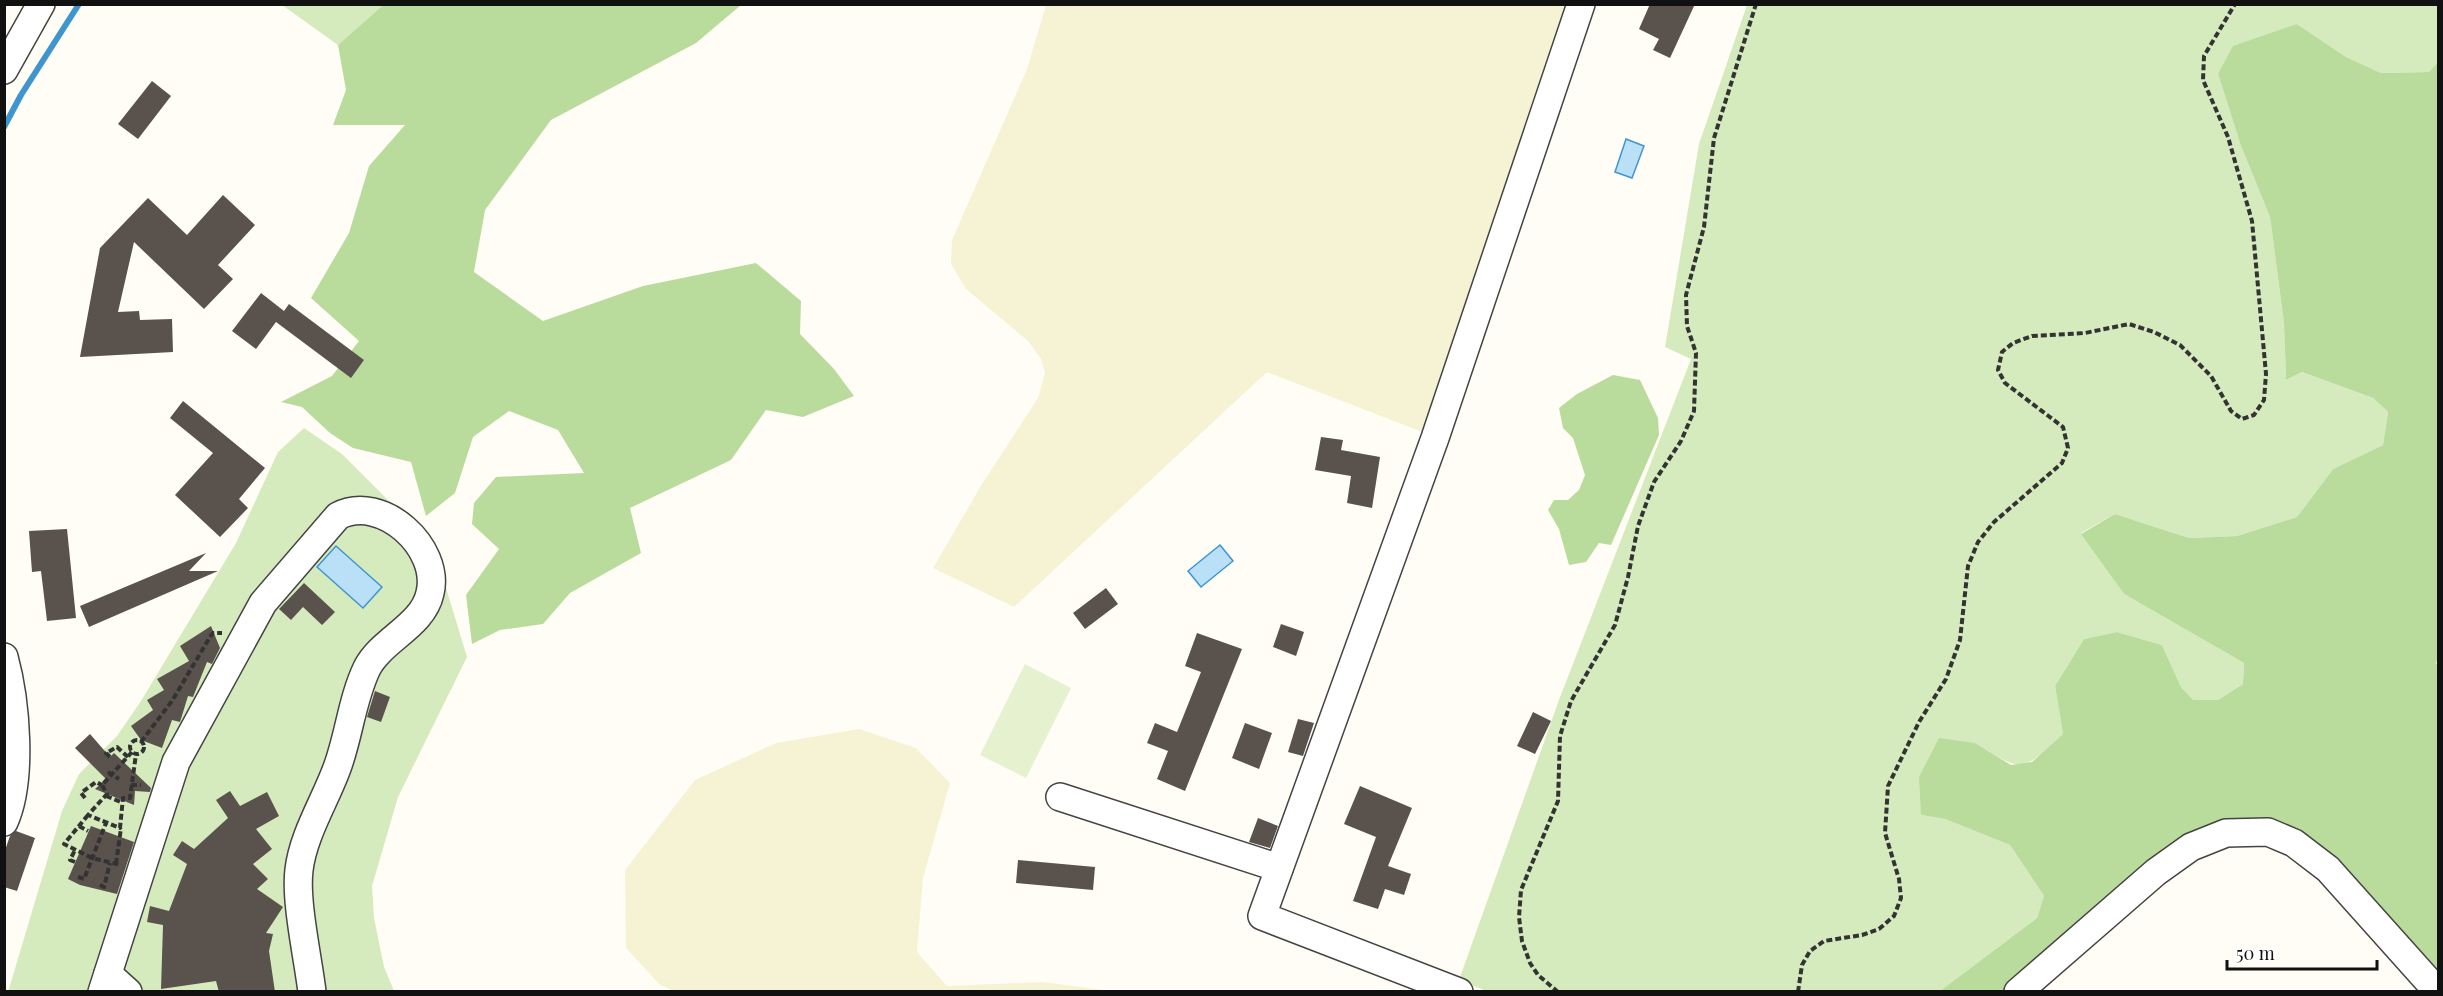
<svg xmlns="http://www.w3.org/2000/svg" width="2443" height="996" font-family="'Playfair Display',serif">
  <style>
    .farmland { fill: #f6f3d4 }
    .green { fill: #d5ebbd }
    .forest { fill: #b9dc9c }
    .pitch { fill: #e6f2cf }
    .water { fill: #b9e0f7; stroke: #3f96cf; stroke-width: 1.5 }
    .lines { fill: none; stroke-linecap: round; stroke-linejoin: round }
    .stream { stroke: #3f96cf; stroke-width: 6 }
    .building { fill: #5a524d }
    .minor-casing { stroke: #444; stroke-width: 30 }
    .path { stroke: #333; stroke-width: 4; stroke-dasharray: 6 3; stroke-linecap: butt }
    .minor { stroke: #fff; stroke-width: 27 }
  </style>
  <rect width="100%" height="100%" fill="#fffdf5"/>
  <!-- farmland -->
  <g class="farmland">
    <polygon points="1046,5 1576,5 1425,433 1267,372 1014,607 933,568 982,484 1038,398 1045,373 1041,359 1028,341 966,289 951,264 952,240 1027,69"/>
    <polygon points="859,729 916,748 950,783 923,878 917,952 947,986 1043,982 1111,991 675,992 659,984 626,948 625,870 695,780 776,743"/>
  </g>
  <!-- green -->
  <g class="green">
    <polygon points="282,5 383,5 338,45"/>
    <path d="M1747 5H2438V62L2429 72 2381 73 2346 57 2297 24 2218 74 2241 146 2270 217 2284 323 2286 380 2302 372 2373 398 2388 412 2383 445 2333 469 2297 517 2237 536 2189 538 2115 514 2081 533 2124 594 2244 663 2243 684 2218 700H2192L2181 687 2162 645 2117 632 2084 639 2055 686 2063 734C2021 773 2024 773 1975 743L1921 815 1945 819 2010 845 2044 896 2037 918 1940 991 1489 992 1459 980 1559 700 1691 359 1665 347 1699 144Z"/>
    <polygon points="304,428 342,454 433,545 467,657 398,797 372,886 374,918 384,967 394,991 8,992 62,811 79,774 117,736 141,701 236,543 278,452"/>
  </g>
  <!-- forest -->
  <g class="forest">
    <polygon points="383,5 741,5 696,43 551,120 485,210 474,272 543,321 643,286 756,263 801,301 800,334 834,369 854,396 803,417 766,410 731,460 630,508 641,553 570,593 543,624 500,630 472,644 466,595 499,549 472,524 474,503 496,477 584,473 558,430 509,411 473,437 455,493 426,516 411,462 353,448 330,433 302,407 281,402 332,376 359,341 311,298 349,233 369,166 405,125 333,125 346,90 338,45"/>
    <path d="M2297 24 2346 57 2381 73 2429 72 2438 62V658L2436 663 2438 666V973C2409 941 2327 838 2291 827 2270 820 2247 821 2226 820L2006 991H1940L2037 918 2044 896 2010 845 1945 819 1921 815 1919 777 1939 738 1975 743 2011 765 2032 762 2063 734 2055 686 2084 639 2117 632 2162 645 2181 687 2193 700H2218L2243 684 2244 663 2124 594 2081 534 2115 514 2189 538 2237 536 2297 517 2333 469 2383 445 2388 412 2373 398 2302 372 2286 380 2284 323 2270 217 2241 146 2218 74 2233 46Z"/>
    <polygon points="1613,375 1640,380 1658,418 1659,435 1611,545 1599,543 1586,562 1569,565 1559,529 1548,510 1554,500 1568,500 1579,490 1585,475 1573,438 1563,428 1559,408 1577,394"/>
  </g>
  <!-- pitch -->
  <polygon class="pitch" points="1025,664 1071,688 1026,778 980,755"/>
  <!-- water -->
  <g class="water">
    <polygon points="1626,139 1644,146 1632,178 1615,172"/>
    <polygon points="1220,545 1233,561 1201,587 1188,571"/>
    <polygon points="336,546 382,587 363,608 317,567"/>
  </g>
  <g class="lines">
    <!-- stream -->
    <polyline class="stream" points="4,127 21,95 79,4"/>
  </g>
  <!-- building -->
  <g class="building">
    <polygon points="1650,4 1695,4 1670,58 1653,50 1659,39 1639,29"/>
    <polygon points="152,81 171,96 138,139 118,124"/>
    <polygon points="223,195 255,225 218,265 233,279 204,309 134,242 118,312 139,311 140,320 172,319 173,352 80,357 100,248 148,198 187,235"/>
    <polygon points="261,293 284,311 289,304 364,360 351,378 276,322 256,349 232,331"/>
    <polygon points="183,401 265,468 239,499 248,508 220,537 175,495 213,453 170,418"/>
    <polygon points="1321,437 1343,440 1341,450 1380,457 1372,508 1347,503 1351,476 1315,470"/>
    <polygon points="67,529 76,618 47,621 41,571 32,572 29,531"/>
    <polygon points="206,553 189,571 218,571 89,627 80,606"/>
    <polygon points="304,583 335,612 322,625 303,607 291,620 279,609"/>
    <polygon points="1106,588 1118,604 1085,629 1073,613"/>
    <polygon points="1281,624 1304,632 1296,656 1273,647"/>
    <polygon points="211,626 220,648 212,664 207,662 193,697 188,696 180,722 172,720 162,748 141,740 131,726 153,710 147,700 164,690 157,679 189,661 180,646"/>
    <polygon points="1197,633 1242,649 1185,791 1157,779 1168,751 1147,743 1155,723 1177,732 1201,672 1185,666"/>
    <polygon points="375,691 390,697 381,722 367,717"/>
    <polygon points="1533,712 1551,721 1535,754 1517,746"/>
    <polygon points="1298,719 1314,723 1303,756 1288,752"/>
    <polygon points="1245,723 1272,733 1259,769 1232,758"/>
    <polygon points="90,734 110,757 114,753 151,788 150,792 135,791 134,805 95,789 106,779 75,748"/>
    <polygon points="1360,786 1412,808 1388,866 1411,874 1404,895 1385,889 1378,909 1353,901 1376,837 1344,824"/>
    <polygon points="230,791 240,806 267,792 279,816 256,829 272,849 253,864 268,879 257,889 283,907 266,933 273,934 269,951 275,992 219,992 216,981 161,989 163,925 147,922 150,906 169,911 187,864 173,855 182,841 194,849 228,818 216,800"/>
    <polygon points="1258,818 1278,826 1270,848 1249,842"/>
    <polygon points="91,826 134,842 117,894 80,885 68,879"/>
    <polygon points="16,831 35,838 17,891 4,887 4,853 10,836"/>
    <polygon points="1018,860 1095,867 1093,890 1016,883"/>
  </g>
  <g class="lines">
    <!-- minor casing -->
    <g class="minor-casing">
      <g id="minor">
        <polyline points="4,70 41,4"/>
        <path d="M4 657C16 701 23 780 4 822"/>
        <polyline points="1060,797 1279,868"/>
        <polyline points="108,974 128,992"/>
        <path d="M102 992 176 762 263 603 338 516C382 493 441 548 430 593 423 626 382 639 367 668 352 699 349 736 337 768 325 801 303 835 299 870 295 901 308 958 312 992"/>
        <polyline points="1459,992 1262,916 1435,438 1581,4"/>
        <polyline points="2018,992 2156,872 2191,847 2226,833 2268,832 2294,843 2328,869 2438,992"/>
      </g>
    </g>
    <!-- path -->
    <g class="path">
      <circle cx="137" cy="747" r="7"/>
      <polyline points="141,742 172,701 210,637 213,633 222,633"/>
      <polyline points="132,752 102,785 107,794 88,815 120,828 123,798 130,798 136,754"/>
      <polyline points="110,757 106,753 117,747 128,757"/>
      <polyline points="108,772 119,779"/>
      <polyline points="131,785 141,785"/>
      <polyline points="106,796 121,802"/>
      <polyline points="85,798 81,793 96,782 102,785"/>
      <polyline points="88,815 64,844 92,858 121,865"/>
      <polyline points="79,826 88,831"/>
      <polyline points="75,862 70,860 75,850"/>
      <polyline points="116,864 121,828"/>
      <polyline points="78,877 84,879 106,823"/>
      <polyline points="100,885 104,887 110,863"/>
      <polyline points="1558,992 1538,975 1530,963 1522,941 1519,917 1521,890 1558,801 1560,736 1571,701 1615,625 1628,577 1638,526 1654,482 1681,441 1694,411 1696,353 1687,326 1686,295 1704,227 1714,138 1756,4"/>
      <polyline points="1798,992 1802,965 1810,951 1824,941 1862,935 1879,929 1894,916 1901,898 1899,879 1885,833 1888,786 1919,722 1946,679 1960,640 1968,566 1978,542 1994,522 2062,463 2068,448 2063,427 2005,383 1998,370 2002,352 2013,343 2032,336 2085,333 2129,324 2154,332 2180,345 2211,376 2231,411 2242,419 2254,415 2264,400 2266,374 2252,221 2228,137 2203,80 2204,56 2235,4"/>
    </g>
    <!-- minor -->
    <use href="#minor" class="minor"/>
  </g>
  <!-- border -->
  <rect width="2443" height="996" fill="none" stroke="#111111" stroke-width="12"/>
  <!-- scale -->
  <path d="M2227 960v9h150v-9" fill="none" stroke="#111111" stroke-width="3"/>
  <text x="2236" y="960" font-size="18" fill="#111111" stroke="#ffffff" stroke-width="4.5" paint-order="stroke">50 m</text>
</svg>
